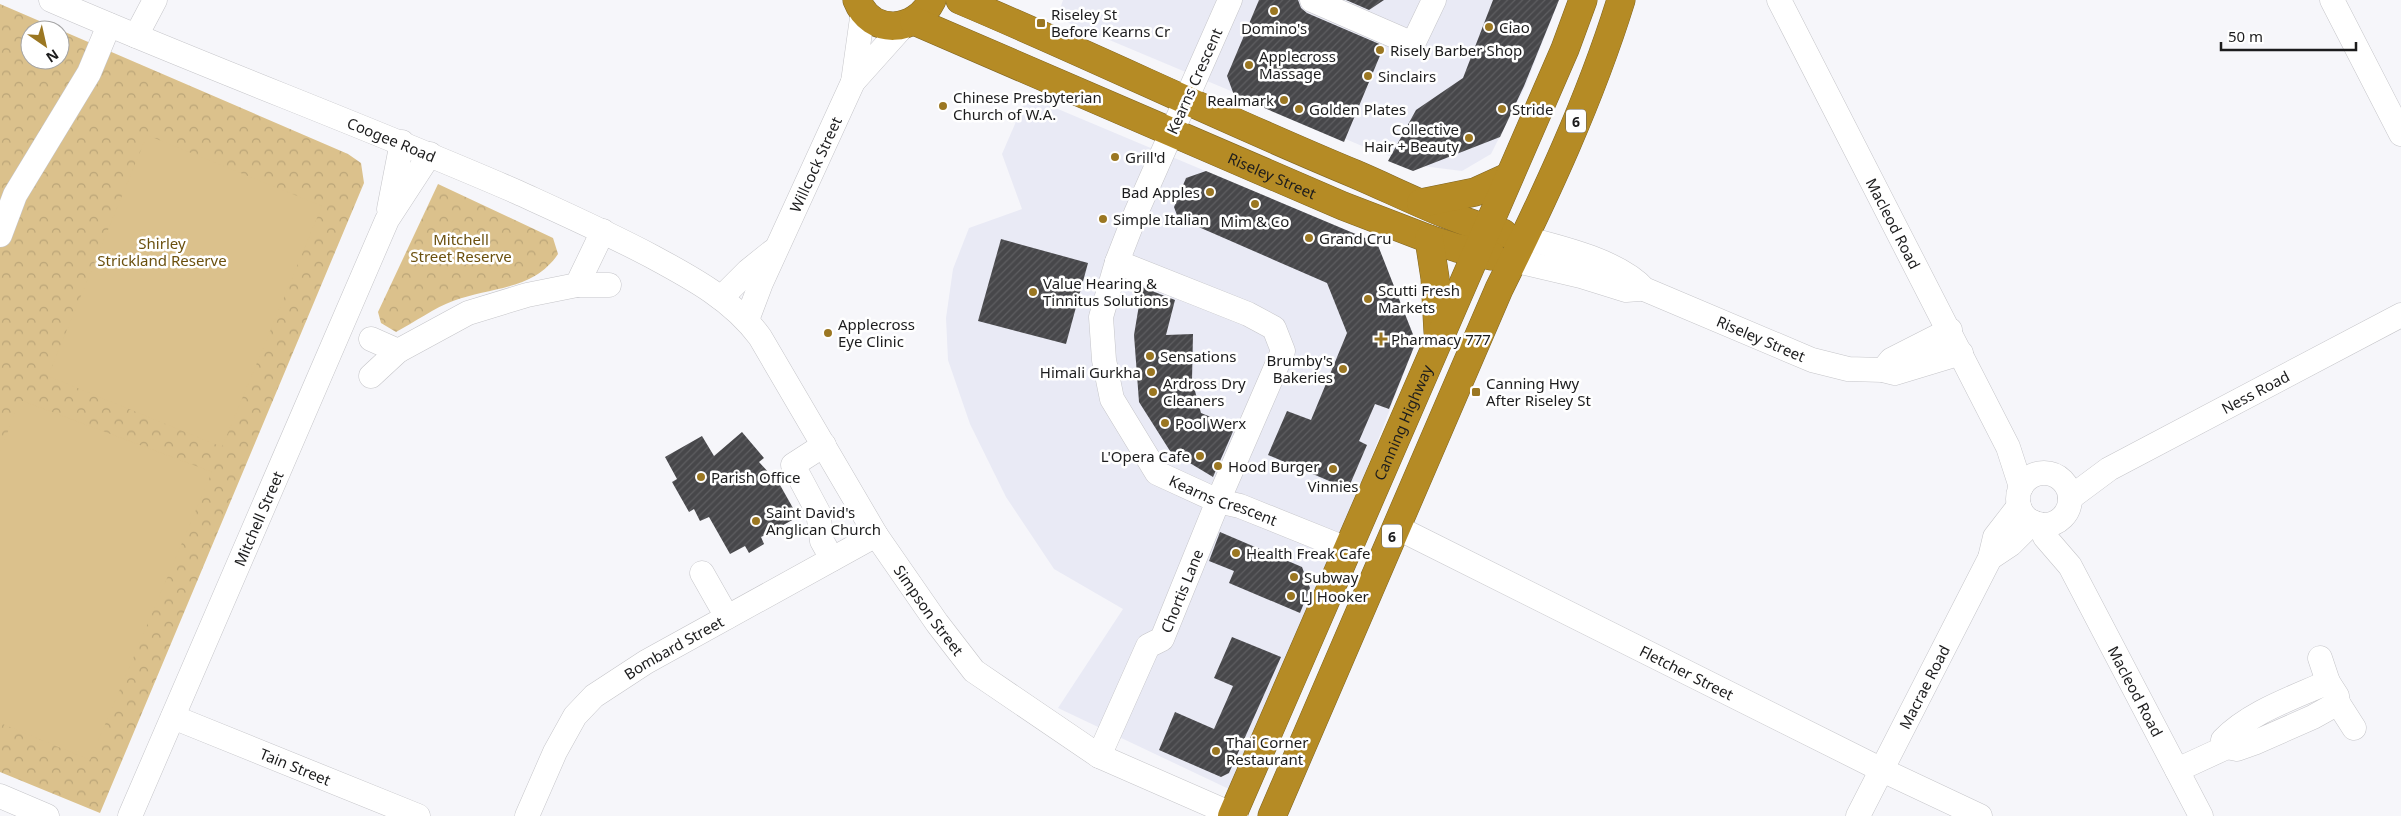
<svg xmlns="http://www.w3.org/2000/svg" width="2401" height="816" font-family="'Noto Sans',sans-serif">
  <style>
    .built { fill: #e9eaf5 }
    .park { fill: url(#park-crowns); fill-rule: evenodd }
    .pitch { fill: #dbc18c }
    .building { fill: url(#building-hatch) }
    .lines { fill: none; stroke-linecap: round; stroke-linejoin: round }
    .minor-casing { stroke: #c5c5c9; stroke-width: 25 }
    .highway-casing { stroke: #7f6422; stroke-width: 29 }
    .minor { stroke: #fff; stroke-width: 24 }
    .highway { stroke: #b58b25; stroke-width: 28 }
    .poi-dot { fill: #9b7722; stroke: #fff; stroke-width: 2 }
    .labels { text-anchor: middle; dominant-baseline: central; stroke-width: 5; stroke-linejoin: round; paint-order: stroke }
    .shield { fill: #fff; stroke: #606061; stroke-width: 1 }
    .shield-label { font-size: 14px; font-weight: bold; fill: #1c1c1d }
    .poi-label { font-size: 15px; fill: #1c1c1d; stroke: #fff; text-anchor: start }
    .street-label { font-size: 15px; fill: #1c1c1d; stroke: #fff }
    .park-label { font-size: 15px; fill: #6b500e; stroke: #fff }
  </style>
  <defs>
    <pattern id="park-crowns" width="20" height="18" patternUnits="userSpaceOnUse" patternTransform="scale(1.25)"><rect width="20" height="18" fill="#dbc18c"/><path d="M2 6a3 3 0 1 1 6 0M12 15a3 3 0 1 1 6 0" fill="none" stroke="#bba578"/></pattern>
    <pattern id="building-hatch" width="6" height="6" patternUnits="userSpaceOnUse" patternTransform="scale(1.25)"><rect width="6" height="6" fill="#47474a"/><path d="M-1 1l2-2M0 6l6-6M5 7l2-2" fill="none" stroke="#5e5e61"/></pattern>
  </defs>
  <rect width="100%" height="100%" fill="#f6f6fa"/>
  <!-- built -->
  <g class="built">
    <polygon points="1063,0 1559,0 1525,87 1491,154 1462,171 1422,166 1374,151 1057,18"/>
    <polygon points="1027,96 1377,243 1416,342 1323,582 1231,790 1058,708 1123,609 1054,569 1006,497 970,424 948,360 946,318 953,269 969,228 1022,209 1002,154"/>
  </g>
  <!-- park -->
  <g class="park">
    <path d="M0 4 348 154 361 163 364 183 100 813 0 772ZM30 30H60V60H30Z"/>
    <path d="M438 184 553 238 558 254C534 290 492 287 453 301 436 307 413 323 396 332L381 323 378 312Z"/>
  </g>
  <!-- pitch -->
  <g class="pitch">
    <polygon points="147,135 322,206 222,447 48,376"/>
    <polygon points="20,400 212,472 90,760 0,723 0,452"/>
  </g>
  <!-- building -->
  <g class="building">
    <polygon points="1259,0 1298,0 1301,8 1307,13 1384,46 1344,142 1234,95 1227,76"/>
    <polygon points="1346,0 1384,0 1369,10"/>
    <polygon points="1493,0 1559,0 1524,86 1500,137 1413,171 1388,161 1416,110 1463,78"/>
    <polygon points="1206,171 1377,243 1416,342 1389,409 1375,404 1359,441 1367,445 1348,489 1268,455 1287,411 1311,420 1347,333 1327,283 1178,218 1174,207 1186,178"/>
    <polygon points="1001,239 1088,263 1066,344 978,321"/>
    <polygon points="1142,287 1175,300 1166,335 1193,334 1192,380 1201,413 1235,427 1213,477 1170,451 1139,402 1134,335"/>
    <polygon points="742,432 764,458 759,462 780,485 798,517 761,537 764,544 749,553 745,546 730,554 709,517 700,521 694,509 689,512 672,482 677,479 665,457 702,436 714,456"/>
    <polygon points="1220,532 1302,567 1310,588 1300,613 1229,583 1234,571 1209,561"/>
    <polygon points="1232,637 1281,657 1229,773 1221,777 1159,750 1175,712 1214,729 1233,686 1214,678"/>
  </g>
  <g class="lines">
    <!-- minor casing -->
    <g class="minor-casing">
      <g id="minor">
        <path id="s1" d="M51 0C205 67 363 125 517 192 563 213 608 233 653 257 692 278 733 300 760 337L876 535 937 623 974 671 1099 756 1236 816"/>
        <path id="s2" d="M1230 0 1136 213 1117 262 1101 317 1104 360 1112 399 1157 473 1218 501 1240 506 1347 549"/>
        <polyline points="1312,0 1413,44 1434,0"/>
        <path id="s3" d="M1779 0 2008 447 2021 487"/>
        <polyline points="2332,0 2401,134"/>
        <polyline points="136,36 155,0"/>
        <polyline points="853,82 863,11"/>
        <polyline points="389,209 402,142"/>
        <polyline points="0,235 15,195 89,73 109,25"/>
        <path id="s4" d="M1524 238C1559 247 1619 261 1644 289L1812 360 1848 369 1883 370 1895 373 1961 353"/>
        <polyline points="1513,260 1581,276 1626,290 1639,289"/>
        <polyline points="577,285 609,285"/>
        <polyline points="721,298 748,271 773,251"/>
        <path id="s5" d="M747 320 761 283 853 82 905 24"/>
        <polyline points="371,339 398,351 468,313 527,295 577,285 603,231"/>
        <polyline points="1883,370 1891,360 1950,330"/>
        <polyline points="371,376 398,351"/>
        <polyline points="824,445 793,465 818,512 822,541 832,559"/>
        <circle cx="2044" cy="499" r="26"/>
        <path id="s6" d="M2070 498 2109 469 2401 315"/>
        <path id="s7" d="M2039 524 2045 537 2070 566 2201 816"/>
        <path id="s8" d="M1396 527 1882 770 1980 816"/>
        <polyline points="1990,558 2011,544 2033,522"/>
        <polyline points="702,573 727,617"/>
        <polyline points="2320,658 2328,682"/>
        <polyline points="2338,703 2354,728"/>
        <path id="s9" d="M173 717 418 816"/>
        <path id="s10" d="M1099 756 1148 646 1162 639 1218 501 1283 351 1274 328 1248 314 1117 262"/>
        <path d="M2177 770 2227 747 2237 749 2254 743 2313 717 2338 703 2337 696 2328 682C2293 698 2250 712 2223 740L2227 747"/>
        <polyline points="0,796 47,816"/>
        <path id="s11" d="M130 816 387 220 430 154"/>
        <path id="s12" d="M527 816 555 752 575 716 594 696 646 662 876 535"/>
        <path id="s13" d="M1858 816 1990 558 1995 537 2019 506"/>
      </g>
    </g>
    <!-- highway casing -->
    <g class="highway-casing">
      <g id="highway">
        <path d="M857 0C871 36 916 33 932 0"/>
        <path d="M960 0C1093 56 1222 119 1355 174 1404 195 1451 220 1503 233"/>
        <path id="s14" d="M914 21 1343 206 1429 239 1457 248 1492 256"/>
        <polyline points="1421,203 1475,192 1508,177"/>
        <polyline points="1429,239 1435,278 1438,332"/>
        <path id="s15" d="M1232 816 1565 49 1583 0"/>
        <path d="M1272 816 1499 289C1545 196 1590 100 1621 0"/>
      </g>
    </g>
    <!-- minor -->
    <use href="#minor" class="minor"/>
    <!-- highway -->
    <use href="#highway" class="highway"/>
  </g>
  <!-- markers -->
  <g class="poi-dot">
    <circle cx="1274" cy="11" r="5"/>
    <rect x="1036" y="18" width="10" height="10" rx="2.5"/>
    <circle cx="1489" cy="27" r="5"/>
    <circle cx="1380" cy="50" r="5"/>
    <circle cx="1249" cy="65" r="5"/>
    <circle cx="1368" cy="76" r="5"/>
    <circle cx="1284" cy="100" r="5"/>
    <circle cx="943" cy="106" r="5"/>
    <circle cx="1299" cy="109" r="5"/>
    <circle cx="1502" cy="109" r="5"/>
    <circle cx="1469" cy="138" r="5"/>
    <circle cx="1115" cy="157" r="5"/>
    <circle cx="1210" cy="192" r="5"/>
    <circle cx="1255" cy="204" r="5"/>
    <circle cx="1103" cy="219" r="5"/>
    <circle cx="1309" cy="238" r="5"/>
    <circle cx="1033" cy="292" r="5"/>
    <circle cx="1368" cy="299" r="5"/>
    <circle cx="828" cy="333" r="5"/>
    <path d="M1378.5 331.5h5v5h5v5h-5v5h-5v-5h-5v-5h5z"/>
    <circle cx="1150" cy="356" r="5"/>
    <circle cx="1343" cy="369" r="5"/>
    <circle cx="1151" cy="372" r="5"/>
    <circle cx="1153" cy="392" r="5"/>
    <rect x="1471" y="387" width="10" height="10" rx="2.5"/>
    <circle cx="1165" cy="423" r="5"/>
    <circle cx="1200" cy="456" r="5"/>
    <circle cx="1218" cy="466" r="5"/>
    <circle cx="1333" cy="469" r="5"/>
    <circle cx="701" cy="477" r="5"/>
    <circle cx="756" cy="521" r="5"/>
    <circle cx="1236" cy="553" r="5"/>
    <circle cx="1294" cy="577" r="5"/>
    <circle cx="1291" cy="596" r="5"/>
    <circle cx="1216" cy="751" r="5"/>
  </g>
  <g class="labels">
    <!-- shield labels -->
    <g class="shield">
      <rect x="1566" y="109.5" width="20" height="23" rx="4"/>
      <rect x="1382" y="524.5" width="20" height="23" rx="4"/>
    </g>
    <g class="shield-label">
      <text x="1576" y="121">6</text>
      <text x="1392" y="536">6</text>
    </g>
    <!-- poi labels -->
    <g class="poi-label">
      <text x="1051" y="14">Riseley St<tspan x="1051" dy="17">Before Kearns Cr</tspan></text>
      <text x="1499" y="27">Ciao</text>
      <text x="1274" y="28" text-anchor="middle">Domino's</text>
      <text x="1390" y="50">Risely Barber Shop</text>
      <text x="1259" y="56">Applecross<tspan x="1259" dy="17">Massage</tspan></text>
      <text x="1378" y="76">Sinclairs</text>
      <text x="953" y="97">Chinese Presbyterian<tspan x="953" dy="17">Church of W.A.</tspan></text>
      <text x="1274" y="100" text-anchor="end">Realmark</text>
      <text x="1309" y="109">Golden Plates</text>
      <text x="1512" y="109">Stride</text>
      <text x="1459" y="129" text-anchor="end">Collective<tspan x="1459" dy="17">Hair + Beauty</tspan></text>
      <text x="1125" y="157">Grill'd</text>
      <text x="1200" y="192" text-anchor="end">Bad Apples</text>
      <text x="1113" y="219">Simple Italian</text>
      <text x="1255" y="221" text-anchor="middle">Mim &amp; Co</text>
      <text x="1319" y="238">Grand Cru</text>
      <text x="1043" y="283">Value Hearing &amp;<tspan x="1043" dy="17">Tinnitus Solutions</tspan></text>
      <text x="1378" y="290">Scutti Fresh<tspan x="1378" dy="17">Markets</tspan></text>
      <text x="838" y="324">Applecross<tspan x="838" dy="17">Eye Clinic</tspan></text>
      <text x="1391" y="339">Pharmacy 777</text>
      <text x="1160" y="356">Sensations</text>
      <text x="1333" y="360" text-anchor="end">Brumby's<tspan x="1333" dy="17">Bakeries</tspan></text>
      <text x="1141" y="372" text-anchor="end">Himali Gurkha</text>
      <text x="1163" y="383">Ardross Dry<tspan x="1163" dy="17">Cleaners</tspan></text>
      <text x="1486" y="383">Canning Hwy<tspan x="1486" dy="17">After Riseley St</tspan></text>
      <text x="1175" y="423">Pool Werx</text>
      <text x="1190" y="456" text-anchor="end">L'Opera Cafe</text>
      <text x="1228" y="466">Hood Burger</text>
      <text x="711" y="477">Parish Office</text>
      <text x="1333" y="486" text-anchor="middle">Vinnies</text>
      <text x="766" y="512">Saint David's<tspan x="766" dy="17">Anglican Church</tspan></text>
      <text x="1246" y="553">Health Freak Cafe</text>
      <text x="1304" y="577">Subway</text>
      <text x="1301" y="596">LJ Hooker</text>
      <text x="1226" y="742">Thai Corner<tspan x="1226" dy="17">Restaurant</tspan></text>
    </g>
    <!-- street labels -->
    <g class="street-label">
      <text transform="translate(1194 81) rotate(-66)">Kearns Crescent</text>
      <text stroke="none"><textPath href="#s1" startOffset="368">Coogee Road</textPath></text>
      <text stroke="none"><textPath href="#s5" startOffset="170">Willcock Street</textPath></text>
      <text stroke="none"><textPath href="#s14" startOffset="390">Riseley Street</textPath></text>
      <text stroke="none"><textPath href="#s3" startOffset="251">Macleod Road</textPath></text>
      <text stroke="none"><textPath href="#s4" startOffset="259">Riseley Street</textPath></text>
      <text stroke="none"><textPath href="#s6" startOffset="214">Ness Road</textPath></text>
      <text stroke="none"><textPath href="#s15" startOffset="429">Canning Highway</textPath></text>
      <text stroke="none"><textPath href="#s2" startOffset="584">Kearns Crescent</textPath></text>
      <text stroke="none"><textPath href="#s11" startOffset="324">Mitchell Street</textPath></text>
      <text stroke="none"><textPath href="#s10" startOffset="188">Chortis Lane</textPath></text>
      <text stroke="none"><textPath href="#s1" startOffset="1111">Simpson Street</textPath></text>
      <text stroke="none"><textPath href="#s12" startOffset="232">Bombard Street</textPath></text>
      <text stroke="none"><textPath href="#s8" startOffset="325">Fletcher Street</textPath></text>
      <text stroke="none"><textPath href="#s13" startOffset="145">Macrae Road</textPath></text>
      <text stroke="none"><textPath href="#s7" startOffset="194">Macleod Road</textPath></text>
      <text stroke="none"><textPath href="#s9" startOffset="132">Tain Street</textPath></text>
    </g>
    <!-- park labels -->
    <g class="park-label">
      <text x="461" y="239">Mitchell<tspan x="461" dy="17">Street Reserve</tspan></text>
      <text x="162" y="243">Shirley<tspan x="162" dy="17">Strickland Reserve</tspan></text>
    </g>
  </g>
  <!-- north arrow -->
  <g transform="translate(45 45) rotate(146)"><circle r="24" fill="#ffffff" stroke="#a4a4a5"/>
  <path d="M0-4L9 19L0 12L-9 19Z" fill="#9b7722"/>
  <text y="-8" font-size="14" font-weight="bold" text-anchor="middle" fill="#1c1c1d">N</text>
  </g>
  <!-- scale -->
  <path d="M2221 42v8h135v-8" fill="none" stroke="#1c1c1d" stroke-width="2.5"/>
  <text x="2228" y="42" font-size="15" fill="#1c1c1d" stroke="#ffffff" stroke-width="4" paint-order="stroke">50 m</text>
</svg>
